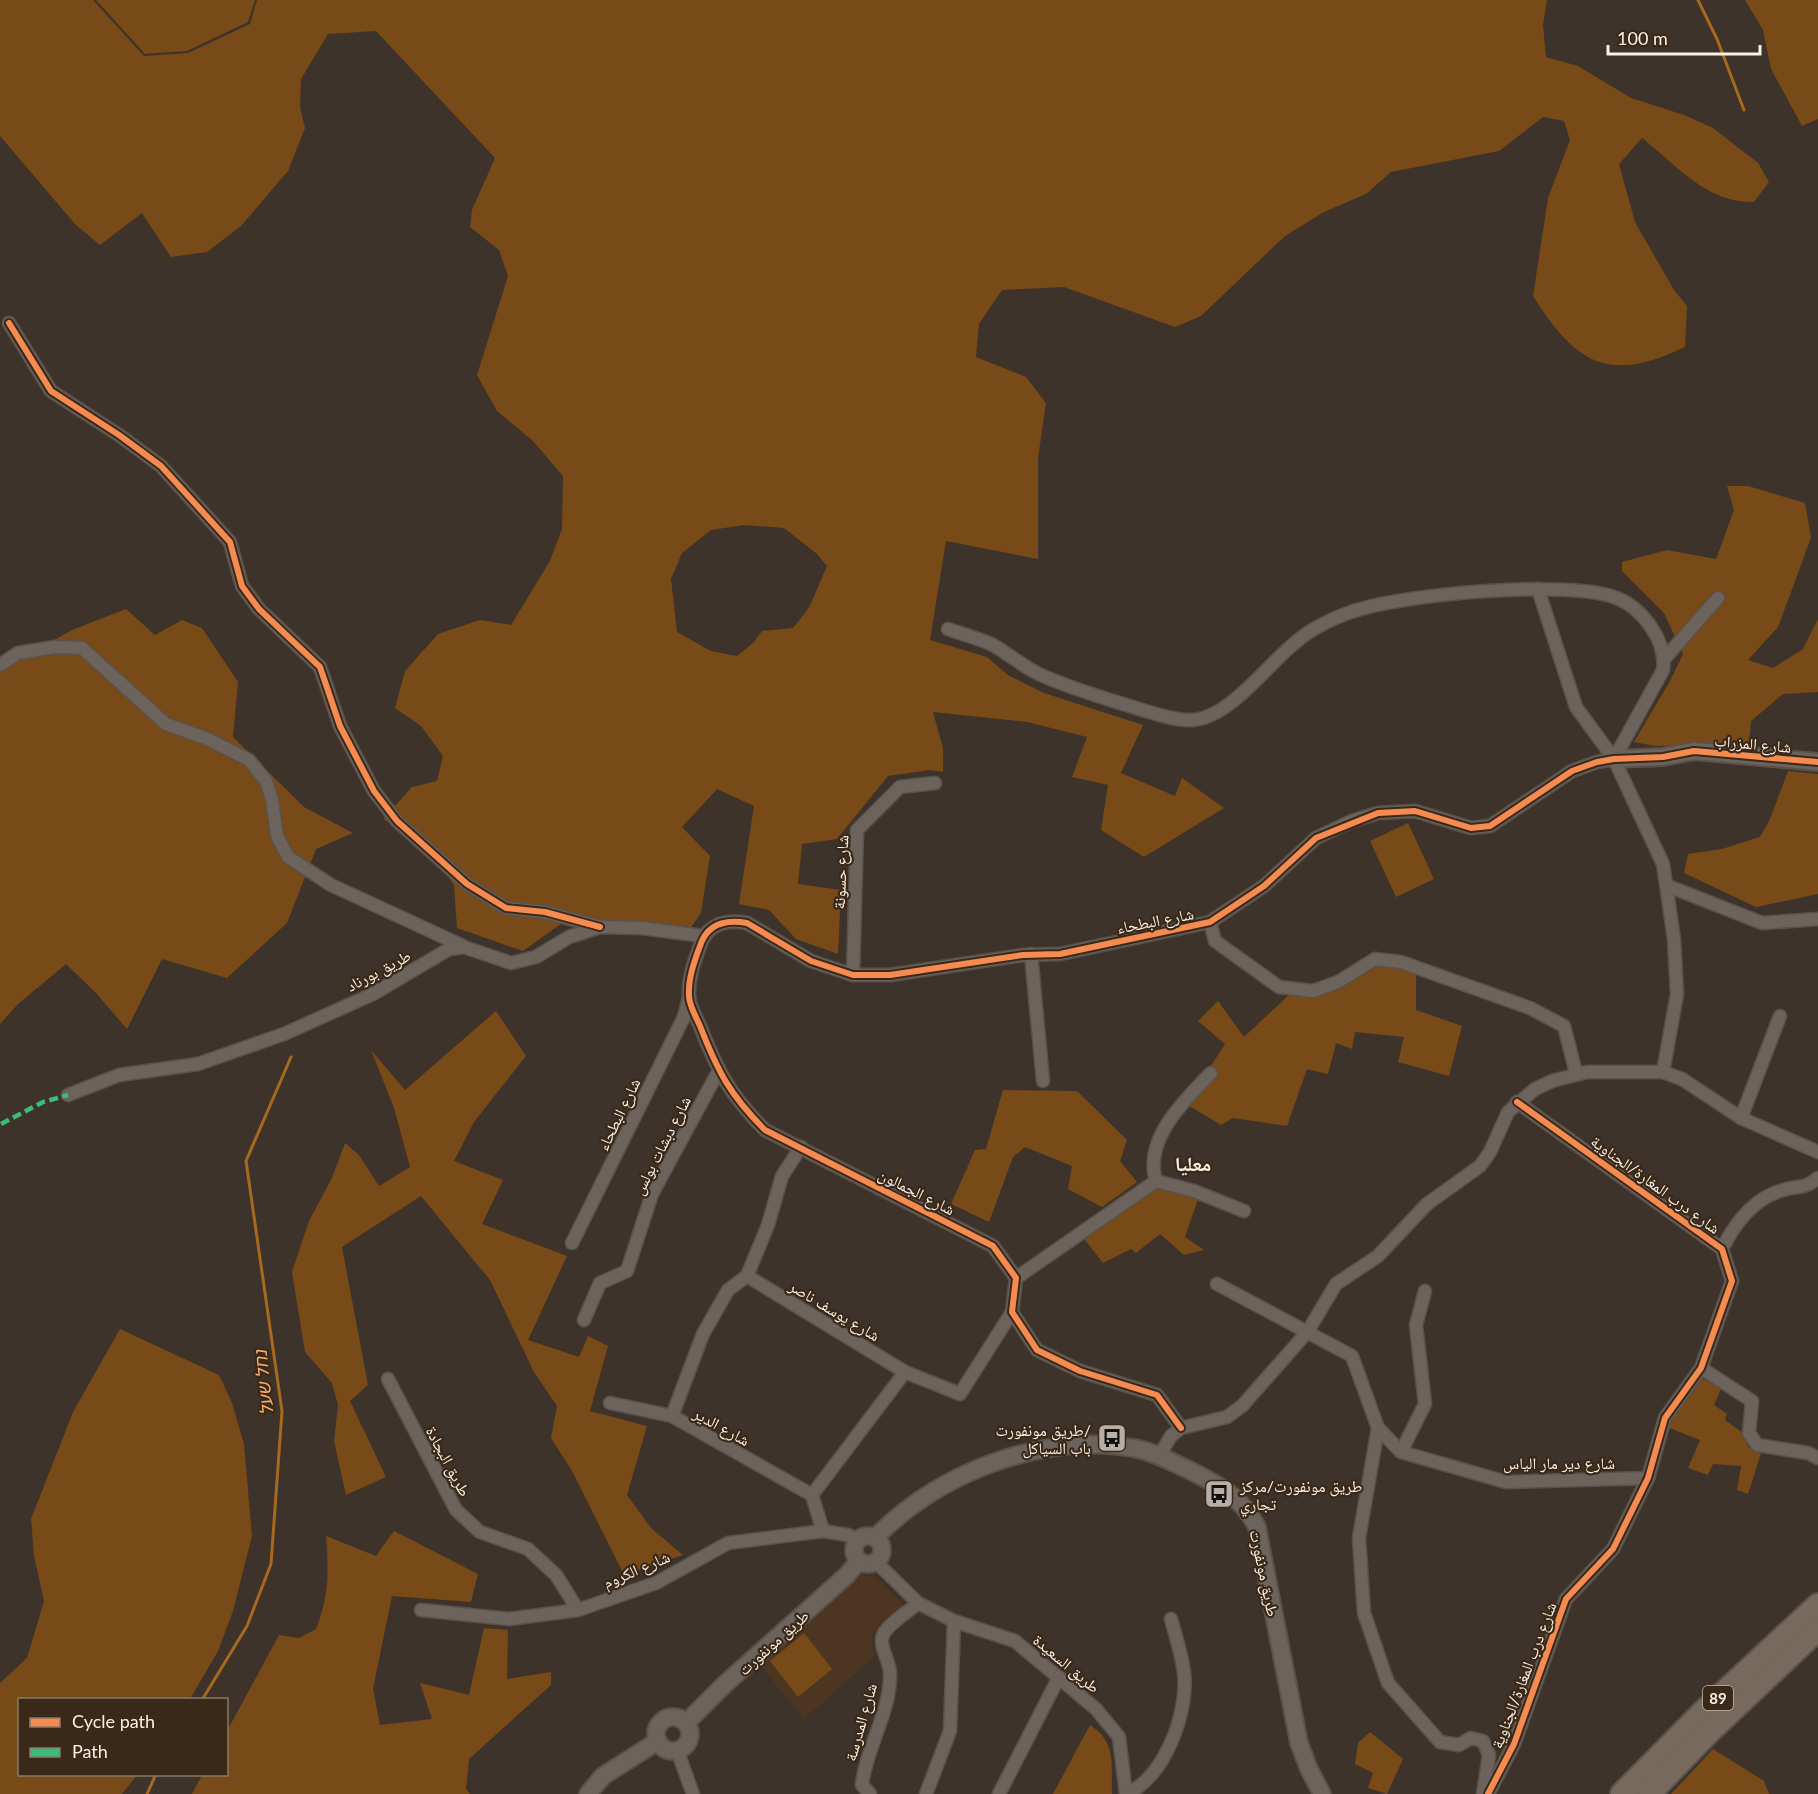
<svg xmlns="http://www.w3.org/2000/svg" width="1818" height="1794" viewBox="0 0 1818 1794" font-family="Lato,'Noto Naskh Arabic','Noto Sans Hebrew',sans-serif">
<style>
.built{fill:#4c3621}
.green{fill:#784a17;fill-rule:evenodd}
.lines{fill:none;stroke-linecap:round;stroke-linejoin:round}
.stream{stroke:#a76920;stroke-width:3}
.street-casing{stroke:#5a524a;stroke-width:15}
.secondary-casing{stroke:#5a524a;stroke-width:20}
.highway-casing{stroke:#5a524a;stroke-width:26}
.street{stroke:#6b635c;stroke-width:12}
.secondary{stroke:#6b635c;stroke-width:16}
.highway{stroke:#77695c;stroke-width:22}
.quiet{stroke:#3abd76;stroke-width:4.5;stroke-dasharray:9 4.5;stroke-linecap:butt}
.cycleway-casing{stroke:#3a2918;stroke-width:10}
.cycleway{stroke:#f68b52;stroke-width:6}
.labels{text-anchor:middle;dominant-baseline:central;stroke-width:4.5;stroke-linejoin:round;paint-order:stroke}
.shield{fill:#3a2918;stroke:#c2b5a8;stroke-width:1.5}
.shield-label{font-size:15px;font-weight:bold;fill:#fcf1e6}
.street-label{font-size:16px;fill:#fcf1e6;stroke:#3a2918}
.poi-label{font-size:16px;fill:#fcf1e6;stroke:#3a2918;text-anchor:end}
.water-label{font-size:18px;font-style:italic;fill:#f8b068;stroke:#3a2918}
.quarter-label{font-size:20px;font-weight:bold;fill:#fcf1e6;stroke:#3a2918}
</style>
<rect width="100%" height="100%" fill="#3d332a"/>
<path class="built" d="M863,1574L876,1577L904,1606L880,1623L873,1633L872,1644L876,1655L804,1719L758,1662Z"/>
<g class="green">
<path d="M0,0H93L144,56L188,53L250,24L257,0H1547L1543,25L1546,57L1578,66L1631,98L1684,115L1713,128L1758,163L1769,182L1754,202C1706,203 1678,166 1642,138L1619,164L1635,222L1674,290L1687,306L1685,347C1608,384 1576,364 1533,296L1548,198L1570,140L1564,121L1543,117L1499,151L1391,172L1366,194L1324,212L1285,236L1201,316L1175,327L1064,287L1002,290L979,324L976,357L1026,377L1046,403L1038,458V559L946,541L930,640L987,657L1008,675L1044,693L1143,725L1121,773L1175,796L1182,778L1224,808L1144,857L1101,830L1108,785L1072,777L1087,737L1027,722L933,712L943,748V772L930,770L888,776L837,839L802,844L798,884L841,890L838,954L796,939L769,910L739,904L754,806L717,789L682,827L710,856L701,913L687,933L565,921L523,951L457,928L454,886L433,849L383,819L412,787L437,781L443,756L421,726L395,708L405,671L438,634L480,620L511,625L550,561L562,529L563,476L533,441L497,411L477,375L508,276L499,250L470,227L472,210L495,158L376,31L328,34L301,79L300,107L305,128L288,171L241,226L207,252L171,257L142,213L100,245L75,224L0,136ZM744,525L784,528L817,554L827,566L809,608L793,628L762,631L753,643L737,656L711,651L677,632L671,579L682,553L711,530Z"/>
<path d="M96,0H255L248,22L187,51L145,54Z"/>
<path d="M1745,0H1818V119L1802,126L1771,69L1763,30Z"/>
<path d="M1727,486H1748L1805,503L1811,537L1797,576L1778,627L1748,660L1773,668L1803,649L1818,619V692L1783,694L1751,721L1749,744L1655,746L1634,742L1670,681L1683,654L1664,613L1622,571V562L1667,550L1716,559L1734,510Z"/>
<path d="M126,609L155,635L182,620L202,628L238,682L233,737L304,807L353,833L316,849L287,923L227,978L162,959L127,1029L96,993L66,964L18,1004L0,1024V671L72,630Z"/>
<path d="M1788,771L1818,774V894L1756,907L1684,873L1688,854L1722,849L1760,837L1770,819Z"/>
<path d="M1408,823L1434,879L1396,897L1370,841Z"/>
<path d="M1376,966H1392L1416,973V1010L1462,1026L1449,1076L1398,1062L1404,1037L1355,1032L1352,1049L1336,1043L1328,1074L1307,1069L1287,1126L1233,1118L1221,1125L1186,1104L1225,1044L1198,1021L1218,1001L1244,1037L1291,993L1330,991L1357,979Z"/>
<path d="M496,1011L526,1056L474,1122L454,1161L503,1180L482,1224L567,1256L528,1340L579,1357L588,1336L608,1346L590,1411L647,1426L627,1495L651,1528L683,1555L624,1575L572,1471L551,1438L557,1406L534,1372L490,1280L421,1196L342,1247L368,1385L350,1401L386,1477L346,1495L334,1441L338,1405L332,1383L305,1352L292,1272L309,1221L332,1178L345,1143L359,1155L379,1186L410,1167L394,1108L371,1050L405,1090Z"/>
<path d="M1003,1090L1077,1091L1127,1140L1120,1161L1137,1182L1102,1207L1068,1189L1072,1166L1025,1147L1013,1157L989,1222L951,1204L975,1150L986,1149Z"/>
<path d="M1154,1186L1169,1187L1198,1199L1185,1237L1204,1250L1184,1255L1160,1234L1136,1253L1131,1249L1103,1263L1082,1236Z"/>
<path d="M120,1329L219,1375L232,1403L244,1444L252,1536L233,1611L218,1651L190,1699L20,1700V1774L137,1775L122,1794H0V1683L27,1658L44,1601L34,1556L31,1519L73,1412Z"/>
<path d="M1697,1377L1722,1386L1714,1405L1727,1414L1725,1420L1743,1433L1748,1447L1761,1453L1748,1494L1737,1490L1741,1466L1713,1464L1708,1475L1688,1468L1700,1440L1667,1427Z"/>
<path d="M394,1531L478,1574L471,1602L392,1596L373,1689L380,1725L432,1719L420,1683L469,1695L484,1628L508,1630L507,1679L551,1672V1685L469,1759L466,1789L470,1794H192L202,1775L226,1774L227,1731L279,1635L299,1638L316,1629C329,1595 329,1573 326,1536L376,1556Z"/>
<path d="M804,1633L832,1669L798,1697L770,1661Z"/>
<path d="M1090,1725C1117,1742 1111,1766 1112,1794H1053Z"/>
<path d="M1370,1732L1403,1759L1387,1794L1368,1788L1373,1773L1355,1764L1358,1743Z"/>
<path d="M1713,1749L1764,1781L1769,1794H1671Z"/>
</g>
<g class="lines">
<g class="stream">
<path d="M1698,0L1717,39L1744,110"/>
<path d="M202,1700L247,1626L271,1564L282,1411L246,1161L291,1057"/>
<path d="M147,1794L156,1774"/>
</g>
<g class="street-casing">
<g id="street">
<path d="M9,323L51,391L119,435L161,466L230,542L242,586L259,609L320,667L340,726L374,791L397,821L467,884L506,908L545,912L600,927"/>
<path d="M1538,589L1576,707L1614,759L1663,864L1674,939L1677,994L1663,1072"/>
<path d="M948,629C962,634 977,638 991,644C1008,653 1023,667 1041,675C1072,689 1104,698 1136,708C1153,713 1175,721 1193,720C1235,717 1275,651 1314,629C1326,622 1339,616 1351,612C1400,594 1571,579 1617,598C1643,609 1667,641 1663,670L1614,759L1597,762L1572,771L1490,826L1471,828L1415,811L1378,813L1352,821L1316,838L1264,886L1210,922L1060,954L1023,955L890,975H853L811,961L747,923C725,919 707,924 700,946C694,962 688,979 689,996C689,1005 696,1017 700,1026C718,1072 730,1095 765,1130L993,1246L1016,1278L1012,1312L1037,1350L1080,1371L1157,1395L1181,1428"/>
<path d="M1665,658L1718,598"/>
<path d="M0,665L18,653L55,647L82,648L166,724L208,739L249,760L266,781L272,800L277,836L288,857L331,885L463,946"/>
<path d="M1668,886L1762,923L1818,919"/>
<path d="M1210,922L1215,941L1279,987L1313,991L1338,982L1375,959L1401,962L1530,1008L1564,1026L1576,1073"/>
<path d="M1031,954L1043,1081"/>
<path d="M853,975L857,830L900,787L935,783"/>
<path d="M68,1095L119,1075L198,1064L284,1034L373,994L449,949L464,947L511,963L536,957L569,937L600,927L642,928L703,936"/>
<path d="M1741,1118L1780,1016"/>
<path d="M1156,1181C1143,1139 1185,1100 1211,1073"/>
<path d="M572,1243L684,1017L689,998"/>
<path d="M1722,1249C1735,1223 1754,1198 1783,1190C1799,1185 1803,1190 1818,1178"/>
<path d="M747,1276L905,1372L960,1394L1012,1312"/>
<path d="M1016,1278L1156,1181L1194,1191L1244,1211"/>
<path d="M1217,1284L1352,1356L1378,1428L1359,1538L1364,1613L1388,1683L1440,1742L1459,1745L1471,1738L1483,1741L1489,1755L1483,1794"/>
<path d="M584,1320L600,1283L627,1271L652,1194L718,1072"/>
<path d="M1701,1368L1752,1401L1749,1433L1757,1445L1808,1453L1818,1458"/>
<path d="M388,1379L456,1510L480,1532L528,1549L556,1575L578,1610"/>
<path d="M610,1403L672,1416L812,1495L823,1531"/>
<path d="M672,1416L703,1334L728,1290L747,1276L768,1225L782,1176L801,1147"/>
<path d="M1378,1428L1401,1452L1506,1482L1648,1478"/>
<path d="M1401,1452L1425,1404L1416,1325L1425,1291"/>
<path d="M1159,1456L1171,1436L1181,1428L1227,1417L1243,1405L1308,1331L1336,1284L1378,1256L1427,1204L1480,1166L1490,1152L1508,1112L1535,1089L1552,1081L1587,1072H1663L1682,1079L1741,1118L1818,1152"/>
<path d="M812,1495L905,1372"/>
<path d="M876,1562L918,1603L954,1621L1015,1641L1096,1709L1119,1737L1126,1794"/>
<path d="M421,1610L509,1619L578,1610L656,1583L728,1543L823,1531L848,1535L858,1540"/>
<path d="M677,1750L693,1794"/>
<path d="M870,1794L862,1785C866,1747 891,1712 890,1673C890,1660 877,1645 884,1633C891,1622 908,1612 918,1603"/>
<path d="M926,1794L950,1731L954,1621"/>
<path d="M999,1794L1059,1677"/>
<path d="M1126,1794C1164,1779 1189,1712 1184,1673C1182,1655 1176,1637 1171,1619"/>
<path d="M1488,1794L1514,1744L1566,1599L1613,1549L1648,1478L1665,1418L1701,1368L1732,1281L1722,1249L1517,1102"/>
</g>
</g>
<g class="secondary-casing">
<g id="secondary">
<path d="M1614,759L1663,757L1694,751L1818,762"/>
<circle cx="868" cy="1550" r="14"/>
<path d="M875,1538C938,1473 1042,1432 1133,1448C1153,1451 1171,1462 1189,1470C1217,1484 1242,1497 1257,1527L1299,1743L1309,1769L1322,1794"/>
<circle cx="673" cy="1734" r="17"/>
<path d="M686,1723L725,1684L847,1575L859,1561"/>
<path d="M588,1794L603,1776L658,1741"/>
</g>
</g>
<g class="highway-casing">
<g id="highway">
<path d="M1622,1794L1703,1712L1818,1605"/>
<path d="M1649,1794L1708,1733L1818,1629"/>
</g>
</g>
<use href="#street" class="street"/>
<use href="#secondary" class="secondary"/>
<use href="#highway" class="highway"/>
<path class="quiet" d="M1,1124L43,1102L68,1095"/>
<g class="cycleway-casing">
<g id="cycleway">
<path d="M9,323L51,391L119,435L161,466L230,542L242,586L259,609L320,667L340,726L374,791L397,821L467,884L506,908L545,912L600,927"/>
<path d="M1181,1428L1157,1395L1080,1371L1037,1350L1012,1312L1016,1278L993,1246L765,1130C730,1095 718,1072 700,1026C696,1017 689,1005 689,996C688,979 694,962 700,946C707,924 725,919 747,923L811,961L853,975H890L1023,955L1060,954L1210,922L1264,886L1316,838L1378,813L1415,811L1471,828L1490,826L1572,771L1597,762L1614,759L1663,757L1694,751L1818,762"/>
<path d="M1488,1794L1514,1744L1566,1599L1613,1549L1648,1478L1665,1418L1701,1368L1732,1281L1722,1249L1517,1102"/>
</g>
</g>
<use href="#cycleway" class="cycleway"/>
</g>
<defs>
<g id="bus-square" transform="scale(1.5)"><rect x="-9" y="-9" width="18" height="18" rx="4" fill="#b9aea4" stroke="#3a2918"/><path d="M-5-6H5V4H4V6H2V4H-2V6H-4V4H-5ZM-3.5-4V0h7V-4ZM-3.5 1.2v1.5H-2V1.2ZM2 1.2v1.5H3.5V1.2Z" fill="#111"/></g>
</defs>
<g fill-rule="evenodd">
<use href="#bus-square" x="1112" y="1438"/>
<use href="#bus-square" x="1219" y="1494"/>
</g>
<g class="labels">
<rect class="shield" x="1703" y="1686" width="30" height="24" rx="4.5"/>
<g class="shield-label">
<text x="1718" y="1698">89</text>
</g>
<g class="street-label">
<text transform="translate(1753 743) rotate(5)">شارع المزراب</text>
<text transform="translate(840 872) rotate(-87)">شارع حسونة</text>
<text transform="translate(1155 920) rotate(-11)">شارع البطحاء</text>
<text transform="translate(378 970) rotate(-28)">طريق بورناد</text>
<text transform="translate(618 1114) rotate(-64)">شارع البطحاء</text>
<text transform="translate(661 1145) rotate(-63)">شارع دبشات بولس</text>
<text transform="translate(1656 1184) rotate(36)">شارع درب المغارة/الجناوية</text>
<text transform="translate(917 1191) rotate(27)">شارع الجمالون</text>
<text transform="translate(835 1310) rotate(31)">شارع يوسف ناصر</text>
<text transform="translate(722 1426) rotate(29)">شارع الدير</text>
<text transform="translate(449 1461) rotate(62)">طريق البجادة</text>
<text x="1559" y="1462">شارع دير مار الياس</text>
<text transform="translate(636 1569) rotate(-23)">شارع الكروم</text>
<text transform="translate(1265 1573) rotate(78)">طريق مونفورت</text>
<text transform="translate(773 1642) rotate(-42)">طريق مونفورت</text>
<text transform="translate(1067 1663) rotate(40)">طريق السعيدة</text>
<text transform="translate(1523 1675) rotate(-69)">شارع درب المغارة/الجناوية</text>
<text transform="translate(860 1722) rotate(-74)">شارع المدرسة</text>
</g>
<g class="poi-label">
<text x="1091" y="1429">طريق مونفورت/<tspan x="1091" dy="18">باب السياكل</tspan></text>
<text x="1240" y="1485" text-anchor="start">طريق مونفورت/مركز<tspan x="1240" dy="18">تجاري</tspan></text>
</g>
<g class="water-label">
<text transform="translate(263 1383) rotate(-96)">נחל שעל</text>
</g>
<g class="quarter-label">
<text x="1193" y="1163">معليا</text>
</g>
</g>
<rect x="18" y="1698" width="210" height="78" fill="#3a2918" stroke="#88796a" stroke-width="1.5"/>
<rect x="30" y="1718" width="30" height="9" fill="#f68b52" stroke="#88796a" stroke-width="1.5"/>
<text x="72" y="1728" font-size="18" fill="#fcf1e6">Cycle path</text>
<rect x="30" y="1748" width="30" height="9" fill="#3abd76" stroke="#88796a" stroke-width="1.5"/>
<text x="72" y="1758" font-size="18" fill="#fcf1e6">Path</text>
<path d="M1608 45v9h152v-9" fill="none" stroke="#fcf1e6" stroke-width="3"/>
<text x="1617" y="45" font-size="18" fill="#fcf1e6" stroke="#3a2918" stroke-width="4.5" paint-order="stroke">100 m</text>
</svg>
